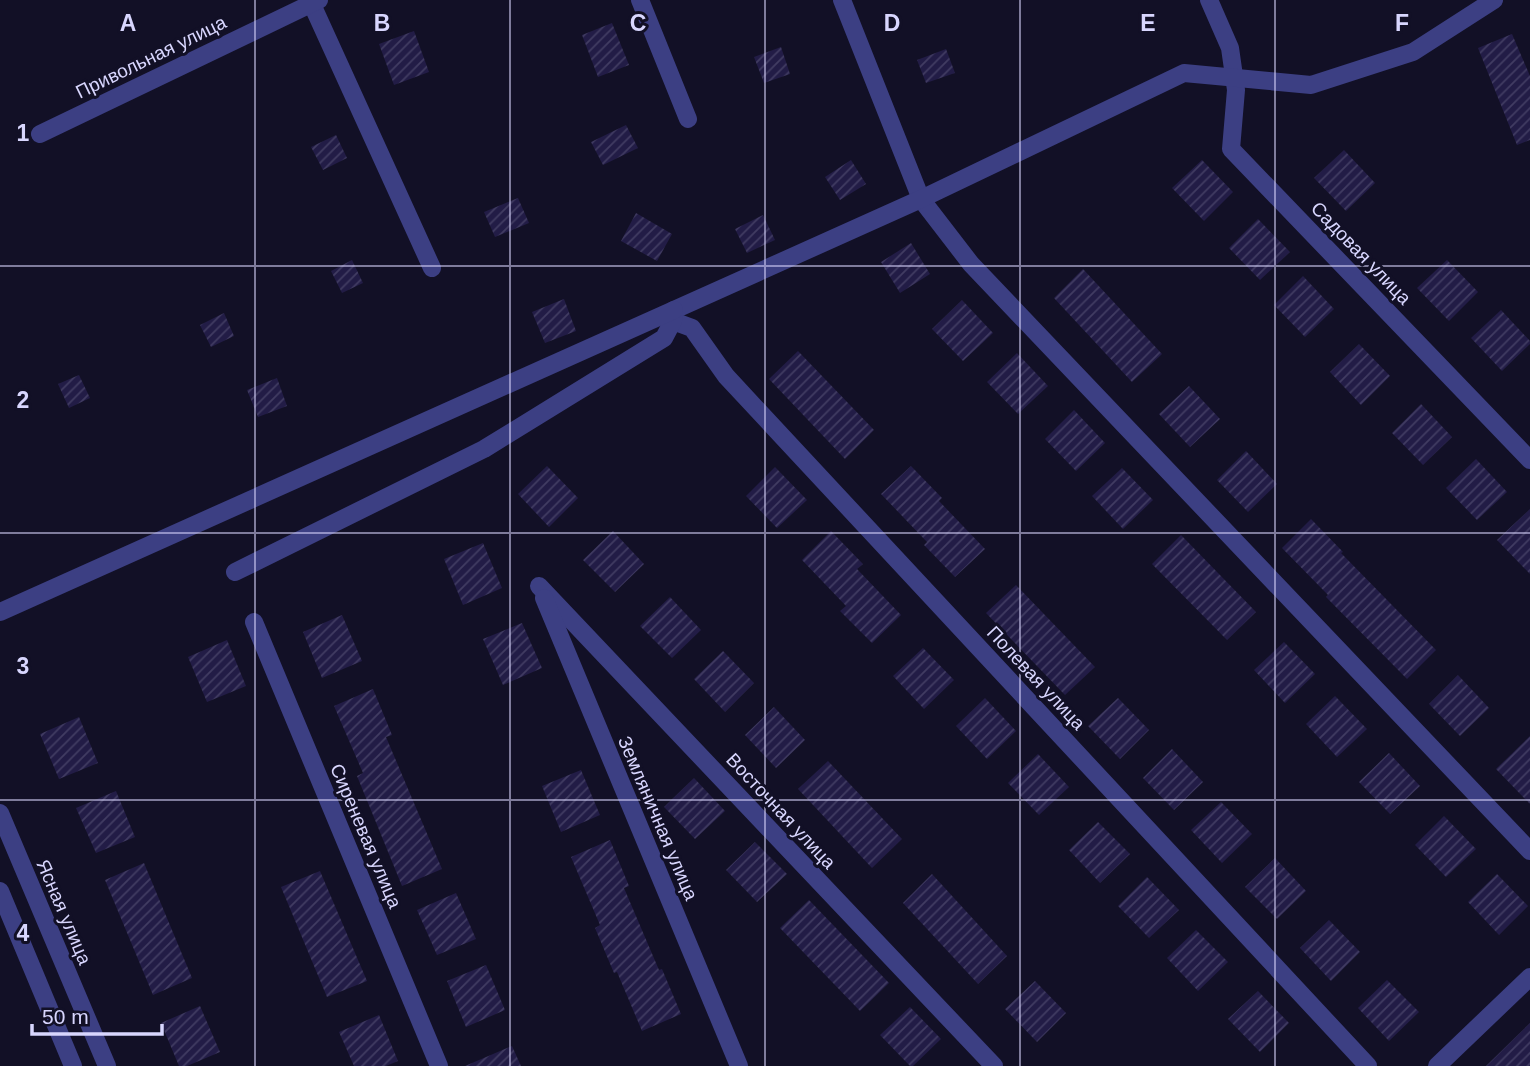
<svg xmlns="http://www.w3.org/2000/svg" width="1530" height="1066" viewBox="0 0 1530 1066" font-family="Arial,sans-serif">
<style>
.building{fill:url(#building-hatch)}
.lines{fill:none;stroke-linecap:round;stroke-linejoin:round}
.minor{stroke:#3c3f83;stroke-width:18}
.grid{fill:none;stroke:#d8d6fe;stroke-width:2;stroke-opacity:0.55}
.labels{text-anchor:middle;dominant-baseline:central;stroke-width:6;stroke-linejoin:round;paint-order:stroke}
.street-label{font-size:19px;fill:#d8d6fe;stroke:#121026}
.grid-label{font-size:23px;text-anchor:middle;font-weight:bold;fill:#d8d6fe;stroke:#121026;stroke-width:6;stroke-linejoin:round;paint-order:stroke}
</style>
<defs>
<pattern id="building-hatch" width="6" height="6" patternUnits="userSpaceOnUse" patternTransform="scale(1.75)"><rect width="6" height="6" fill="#221c46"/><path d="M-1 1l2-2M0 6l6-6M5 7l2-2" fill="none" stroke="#413c62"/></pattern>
</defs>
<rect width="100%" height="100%" fill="#121026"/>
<g class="building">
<path d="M612,23L629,65L598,77L582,35Z"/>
<path d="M414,31L429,72L394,85L379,44Z"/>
<path d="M1512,34L1530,76V140L1517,145L1478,48Z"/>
<path d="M781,47L790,74L764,83L754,57Z"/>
<path d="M946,49L955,73L926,83L917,60Z"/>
<path d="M626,125L638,148L603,165L591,142Z"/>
<path d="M336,135L347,158L323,170L311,147Z"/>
<path d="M1344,150L1375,183L1346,211L1314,178Z"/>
<path d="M851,160L866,184L840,200L825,177Z"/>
<path d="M1202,160L1233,192L1204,221L1172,188Z"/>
<path d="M518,198L529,223L495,237L484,212Z"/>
<path d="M636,213L672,234L657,261L621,241Z"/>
<path d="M763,215L775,240L747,253L735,229Z"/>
<path d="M1258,219L1290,252L1260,280L1229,248Z"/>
<path d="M911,243L930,274L900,293L881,262Z"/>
<path d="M352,260L363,283L342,293L331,271Z"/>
<path d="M1447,260L1478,292L1449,321L1417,288Z"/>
<path d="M1083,269L1162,354L1132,382L1054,298Z"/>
<path d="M1303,276L1334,309L1305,337L1274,305Z"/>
<path d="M564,299L576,331L545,343L532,312Z"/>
<path d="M962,300L993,333L963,361L932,329Z"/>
<path d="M1501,310L1530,341V344L1502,371L1471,338Z"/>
<path d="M224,313L234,336L211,347L200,325Z"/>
<path d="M1359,344L1390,376L1361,405L1330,372Z"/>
<path d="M798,351L874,430L845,459L769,379Z"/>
<path d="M1017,353L1048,386L1018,414L987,382Z"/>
<path d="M79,375L90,398L69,408L58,384Z"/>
<path d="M277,378L287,406L258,417L247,390Z"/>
<path d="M1189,386L1220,419L1190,447L1159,414Z"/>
<path d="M1421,404L1452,437L1423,465L1392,433Z"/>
<path d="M1074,410L1105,443L1076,471L1045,439Z"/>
<path d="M1246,451L1277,484L1248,512L1217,480Z"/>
<path d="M1476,459L1507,492L1477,520L1446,488Z"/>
<path d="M547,466L578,498L549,527L518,494Z"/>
<path d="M911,466L942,498L939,501L985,549L955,577L924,545L927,542L881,494Z"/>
<path d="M775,467L807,500L777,528L746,496Z"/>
<path d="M1122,468L1153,500L1123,529L1092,496Z"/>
<path d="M1530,509V574L1497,540Z"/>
<path d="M1311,519L1343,552L1341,553L1436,650L1407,679L1326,597L1328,595L1282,548Z"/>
<path d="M613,531L644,564L615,592L583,560Z"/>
<path d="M831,531L863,564L857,569L901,615L872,643L840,611L846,606L802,560Z"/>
<path d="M1181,535L1256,612L1227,640L1152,564Z"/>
<path d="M483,543L502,588L463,605L444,559Z"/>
<path d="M1016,585L1095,667L1065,695L986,613Z"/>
<path d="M670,597L701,630L672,658L640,626Z"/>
<path d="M342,615L362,661L322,678L303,632Z"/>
<path d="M522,623L542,668L503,685L483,639Z"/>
<path d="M227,640L246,686L207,702L188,657Z"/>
<path d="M1284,642L1315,674L1285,703L1254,670Z"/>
<path d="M923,648L954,680L924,709L893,676Z"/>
<path d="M723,651L754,683L725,712L694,679Z"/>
<path d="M1458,675L1489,708L1460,736L1429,704Z"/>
<path d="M373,689L392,735L386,737L442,869L402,886L357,776L363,773L334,706Z"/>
<path d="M1335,696L1367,729L1337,757L1306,724Z"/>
<path d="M985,698L1016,731L987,759L956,726Z"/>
<path d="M1118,698L1149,730L1120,759L1088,726Z"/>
<path d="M774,707L805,740L776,768L745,735Z"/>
<path d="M79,717L98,763L59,779L40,734Z"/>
<path d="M1530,736V804L1496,769Z"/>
<path d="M1172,749L1203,782L1174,810L1143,778Z"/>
<path d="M1389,753L1420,786L1390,814L1359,782Z"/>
<path d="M1038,754L1069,787L1039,815L1008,783Z"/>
<path d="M828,761L902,839L872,868L798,789Z"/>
<path d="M581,770L600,815L561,832L542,786Z"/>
<path d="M694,778L725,811L695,839L664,807Z"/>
<path d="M116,791L135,837L96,853L76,808Z"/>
<path d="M1221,802L1252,834L1222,863L1191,830Z"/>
<path d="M1444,816L1476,849L1446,877L1415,845Z"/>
<path d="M1098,822L1130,854L1100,883L1069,850Z"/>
<path d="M610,840L629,886L624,888L659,970L662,969L681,1014L642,1031L617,972L614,973L595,928L600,925L571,857Z"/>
<path d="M755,842L787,874L757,902L726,870Z"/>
<path d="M1275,858L1306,891L1277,919L1245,887Z"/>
<path d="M144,863L192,978L153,995L105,880Z"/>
<path d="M320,871L367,981L327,997L281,887Z"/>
<path d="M932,874L1007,956L978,984L903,903Z"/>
<path d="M1497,874L1528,906L1499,935L1468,902Z"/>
<path d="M1147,877L1179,910L1149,938L1118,906Z"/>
<path d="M456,893L476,939L437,955L417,910Z"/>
<path d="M809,900L889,983L860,1011L780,928Z"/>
<path d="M1329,920L1360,952L1331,981L1300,948Z"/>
<path d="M1196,930L1228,962L1198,991L1167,958Z"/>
<path d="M486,965L505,1010L466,1027L447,981Z"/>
<path d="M1387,980L1419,1012L1389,1041L1358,1008Z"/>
<path d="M1035,981L1066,1013L1037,1042L1005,1009Z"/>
<path d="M1258,991L1289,1023L1260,1052L1228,1019Z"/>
<path d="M200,1006L220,1052L187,1066H179L161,1023Z"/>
<path d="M910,1007L941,1039L913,1066H910L880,1035Z"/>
<path d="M379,1015L398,1061L386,1066H354L339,1032Z"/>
<path d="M1530,1023V1066H1486Z"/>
<path d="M512,1046L521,1066H465Z"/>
</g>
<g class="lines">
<g class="minor">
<path d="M310,0L432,268"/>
<path d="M640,0L688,119"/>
<path d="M842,0L921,199L971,264L1530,851"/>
<path d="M1209,0L1230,48L1236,90L1231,149L1530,460"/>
<path d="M40,134L319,0"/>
<path d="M673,321L692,328L726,376L1368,1066"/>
<path d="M235,572L484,449L664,338L673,321L674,310L921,199L1184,73L1311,85L1413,52L1494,0"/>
<path d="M539,586L994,1066"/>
<path d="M544,598L739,1066"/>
<path d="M0,612L674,310"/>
<path d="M254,622L439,1066"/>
<path d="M0,813L107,1066"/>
<path d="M0,891L73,1066"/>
<path d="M1437,1066L1530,977"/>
</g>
</g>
<path class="grid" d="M255,0V1066M510,0V1066M765,0V1066M1020,0V1066M1275,0V1066M0,266H1530M0,533H1530M0,800H1530"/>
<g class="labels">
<g class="street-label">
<text transform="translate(151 57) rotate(-26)">Привольная улица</text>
<text transform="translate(1361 253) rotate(46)">Садовая улица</text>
<text transform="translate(1036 678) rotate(47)">Полевая улица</text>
<text transform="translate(781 811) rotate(47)">Восточная улица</text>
<text transform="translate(658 818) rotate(67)">Земляничная улица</text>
<text transform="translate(366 836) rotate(67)">Сиреневая улица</text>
<text transform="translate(64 912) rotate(67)">Ясная улица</text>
</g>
</g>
<g class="grid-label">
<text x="128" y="31">A</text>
<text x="382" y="31">B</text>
<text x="638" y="31">C</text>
<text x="892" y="31">D</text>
<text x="1148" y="31">E</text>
<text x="1402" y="31">F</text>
<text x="23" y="141">1</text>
<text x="23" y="408">2</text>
<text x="23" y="674">3</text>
<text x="23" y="941">4</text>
</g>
<path d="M32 1024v10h130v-10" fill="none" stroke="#d8d6fe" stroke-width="3.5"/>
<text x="42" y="1024" font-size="21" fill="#d8d6fe" stroke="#121026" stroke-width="5" paint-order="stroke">50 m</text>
</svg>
